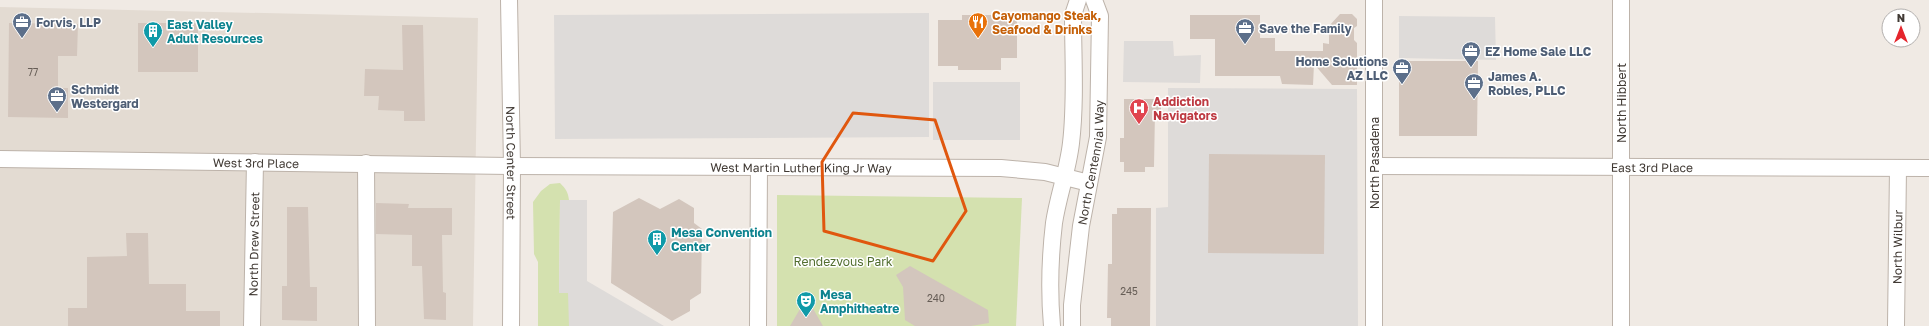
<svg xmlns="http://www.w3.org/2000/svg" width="1929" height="326" viewBox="0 0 1929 326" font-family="'Golos Text',sans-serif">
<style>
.residential{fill:#e3dbd2}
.green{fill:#d4e1af}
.parking{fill:#dedbd9}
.building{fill:#d3c6bd}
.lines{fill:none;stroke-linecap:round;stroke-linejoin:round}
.minor-casing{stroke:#bdb3aa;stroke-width:18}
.minor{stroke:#fff;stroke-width:16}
.marked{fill:none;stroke:#e0570e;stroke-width:3;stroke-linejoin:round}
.labels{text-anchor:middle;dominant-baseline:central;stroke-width:3;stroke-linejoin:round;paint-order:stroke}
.number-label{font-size:10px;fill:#665d56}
.food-label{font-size:12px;font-weight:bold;fill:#c56008;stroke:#fff;text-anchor:start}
.service-label{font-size:12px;font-weight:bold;fill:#4e5e75;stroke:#fff;text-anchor:start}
.culture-label{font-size:12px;font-weight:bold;fill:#0d838f;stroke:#fff;text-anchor:start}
.health-label{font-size:12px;font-weight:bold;fill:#be3a42;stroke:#fff;text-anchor:start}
.street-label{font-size:12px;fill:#413a34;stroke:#fff}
.park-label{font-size:12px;fill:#516d2e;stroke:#fff}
</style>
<rect width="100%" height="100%" fill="#f0eae4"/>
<path class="residential" d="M0,7L478,18L473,326H0Z"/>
<g class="green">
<path d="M560,183C566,189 568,192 569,200L560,201L559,293H569V326H538V262L534,254L533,202L541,191L550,184Z"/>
<path d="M777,195L1022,198L1016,326H777Z"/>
</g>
<g class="parking">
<path d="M929,13V137L555,139L554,15Z"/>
<path d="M1399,16L1495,17L1496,60L1399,58Z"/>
<path d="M1124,41H1173L1174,56L1201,55L1200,83L1123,82Z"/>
<rect x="933" y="82" width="87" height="58"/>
<path d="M1168,88L1357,89L1358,326H1156V208L1168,207Z"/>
<path d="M560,200H587V281L664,326H569L568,293H559Z"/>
</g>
<g class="building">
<path d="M1340,14H1352L1357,19V26L1354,28V40L1357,43V85H1332L1314,64L1313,85L1282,84L1280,76H1215V39H1190V15H1260V38H1275V51H1323V43L1329,44V26Z"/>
<path d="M962,15H997V20H1017V58H1001V70H958V66H938V20H962Z"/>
<path d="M9,23L78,24L77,56H58V88H68V118L8,117Z"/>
<rect x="138" y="23" width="60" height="49"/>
<path d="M402,25H423L425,121H404V111L378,110L379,96H364L365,69L403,70Z"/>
<path d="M1399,61H1478L1477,136H1399Z"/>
<path d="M1124,99H1161V111H1155L1154,167H1145V172H1124V162H1120V138H1124Z"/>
<path d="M1209,154L1325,155L1324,254L1208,253Z"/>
<path d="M639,198L660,209L679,199L694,208V223L702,229L701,293L690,300V311L672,321L611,283L613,212Z"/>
<path d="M376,203L409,204L408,208H452V235H442L443,292L446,293V320L424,319L422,266H412V235L376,234Z"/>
<path d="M287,207H308L310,287H317V321L282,320V286H287Z"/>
<path d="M1117,208H1151L1150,326H1111V318H1107L1108,264H1112V214H1117Z"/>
<path d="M126,233H148L149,284H186V311H220V326H68V308H87V257L127,256Z"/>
<path d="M910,266L988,310L989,323L971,326H915L905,320L903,287L896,275Z"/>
<path d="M808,300L823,326H790L800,309H803Z"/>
</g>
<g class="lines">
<g class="minor-casing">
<g id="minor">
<path id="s1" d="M509,0L512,166L511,326"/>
<path d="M1621,0V326"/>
<path id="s2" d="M0,159L512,166L1001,168L1045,172L1089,183"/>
<path d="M366,163L367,326"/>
<path id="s3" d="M1374,166L1929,168"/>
<path id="s4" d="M252,326L255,162"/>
<path d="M758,326L759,167"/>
<path d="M1052,326C1049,292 1050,257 1054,223C1058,196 1068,170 1071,143C1076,101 1073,57 1073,15L1078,0"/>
<path id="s5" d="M1072,326V305L1081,226L1098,137L1100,16L1094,0"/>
<path d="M1374,326V0"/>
<path id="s6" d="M1896,326L1898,168"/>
</g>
</g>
<use href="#minor" class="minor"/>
</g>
<path class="marked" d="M853,113L935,120L966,211L933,261L824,231L822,162Z"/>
<defs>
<g id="office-pin" transform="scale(1)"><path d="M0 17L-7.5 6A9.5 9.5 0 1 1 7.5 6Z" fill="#5c6f8a" stroke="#fff"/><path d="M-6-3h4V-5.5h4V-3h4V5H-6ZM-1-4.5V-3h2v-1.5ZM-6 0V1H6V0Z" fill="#fff"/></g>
<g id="restaurant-pin" transform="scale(1)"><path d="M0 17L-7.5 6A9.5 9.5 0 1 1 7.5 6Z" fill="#e8710a" stroke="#fff"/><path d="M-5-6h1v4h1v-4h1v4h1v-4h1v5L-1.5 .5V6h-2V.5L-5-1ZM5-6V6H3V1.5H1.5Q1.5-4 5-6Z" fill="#fff"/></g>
<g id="building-pin" transform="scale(1)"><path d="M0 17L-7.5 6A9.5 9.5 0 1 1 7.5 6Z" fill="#0f9aa8" stroke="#fff"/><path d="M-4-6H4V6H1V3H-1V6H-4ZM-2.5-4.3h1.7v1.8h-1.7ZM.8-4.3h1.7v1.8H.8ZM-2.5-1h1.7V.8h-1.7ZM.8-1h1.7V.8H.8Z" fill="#fff"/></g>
<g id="hospital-pin" transform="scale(1)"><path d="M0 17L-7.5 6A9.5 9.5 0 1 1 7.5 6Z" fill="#e0444e" stroke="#fff"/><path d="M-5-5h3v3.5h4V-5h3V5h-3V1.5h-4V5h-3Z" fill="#fff"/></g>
<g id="theatre-pin" transform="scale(1)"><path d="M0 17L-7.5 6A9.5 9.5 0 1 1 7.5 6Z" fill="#0f9aa8" stroke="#fff"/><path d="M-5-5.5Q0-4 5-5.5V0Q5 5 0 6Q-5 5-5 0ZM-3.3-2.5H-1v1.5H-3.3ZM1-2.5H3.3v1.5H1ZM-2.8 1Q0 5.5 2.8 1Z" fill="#fff"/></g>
</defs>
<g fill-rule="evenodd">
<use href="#office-pin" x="22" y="22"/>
<use href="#restaurant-pin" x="978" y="22"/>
<use href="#office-pin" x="1245" y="28"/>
<use href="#building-pin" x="153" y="31"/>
<use href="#office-pin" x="1471" y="51"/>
<use href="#office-pin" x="1402" y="68"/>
<use href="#office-pin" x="1474" y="83"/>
<use href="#office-pin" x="57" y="96"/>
<use href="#hospital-pin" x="1139" y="108"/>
<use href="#building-pin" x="657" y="239"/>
<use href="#theatre-pin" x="806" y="301"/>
</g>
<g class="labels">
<g class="number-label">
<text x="33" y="72">77</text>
<text x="1129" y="291">245</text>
<text x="936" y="298">240</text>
</g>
<g class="food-label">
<text x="992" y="15">Cayomango Steak,<tspan x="992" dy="14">Seafood &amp; Drinks</tspan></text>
</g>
<g class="service-label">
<text x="36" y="22">Forvis, LLP</text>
<text x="1259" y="28">Save the Family</text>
<text x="1485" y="51">EZ Home Sale LLC</text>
<text x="1388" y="61" text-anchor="end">Home Solutions<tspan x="1388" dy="14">AZ LLC</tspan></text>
<text x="1488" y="76">James A.<tspan x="1488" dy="14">Robles, PLLC</tspan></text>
<text x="71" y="89">Schmidt<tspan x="71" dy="14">Westergard</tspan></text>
</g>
<g class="culture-label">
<text x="167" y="24">East Valley<tspan x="167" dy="14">Adult Resources</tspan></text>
<text x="671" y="232">Mesa Convention<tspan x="671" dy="14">Center</tspan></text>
<text x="820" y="294">Mesa<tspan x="820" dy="14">Amphitheatre</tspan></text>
</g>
<g class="health-label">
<text x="1153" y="101">Addiction<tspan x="1153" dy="14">Navigators</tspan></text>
</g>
<g class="street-label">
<text transform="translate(1621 103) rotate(-90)">North Hibbert</text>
<text stroke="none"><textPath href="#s2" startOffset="256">West 3rd Place</textPath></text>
<text stroke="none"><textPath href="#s1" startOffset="163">North Center Street</textPath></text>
<text stroke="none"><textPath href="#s5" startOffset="165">North Centennial Way</textPath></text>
<text transform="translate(1374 163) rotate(-90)">North Pasadena</text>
<text stroke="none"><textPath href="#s2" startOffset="801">West Martin Luther King Jr Way</textPath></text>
<text stroke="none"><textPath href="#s3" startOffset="278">East 3rd Place</textPath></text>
<text stroke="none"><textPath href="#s4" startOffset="82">North Drew Street</textPath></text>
<text stroke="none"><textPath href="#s6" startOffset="79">North Wilbur</textPath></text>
</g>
<g class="park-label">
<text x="843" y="261">Rendezvous Park</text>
</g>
</g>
<g transform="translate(1901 28)"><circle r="19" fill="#ffffff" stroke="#b3b0ae"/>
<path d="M0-3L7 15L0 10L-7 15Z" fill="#e5252c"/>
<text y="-6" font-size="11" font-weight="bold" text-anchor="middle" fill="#413a34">N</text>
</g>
</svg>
